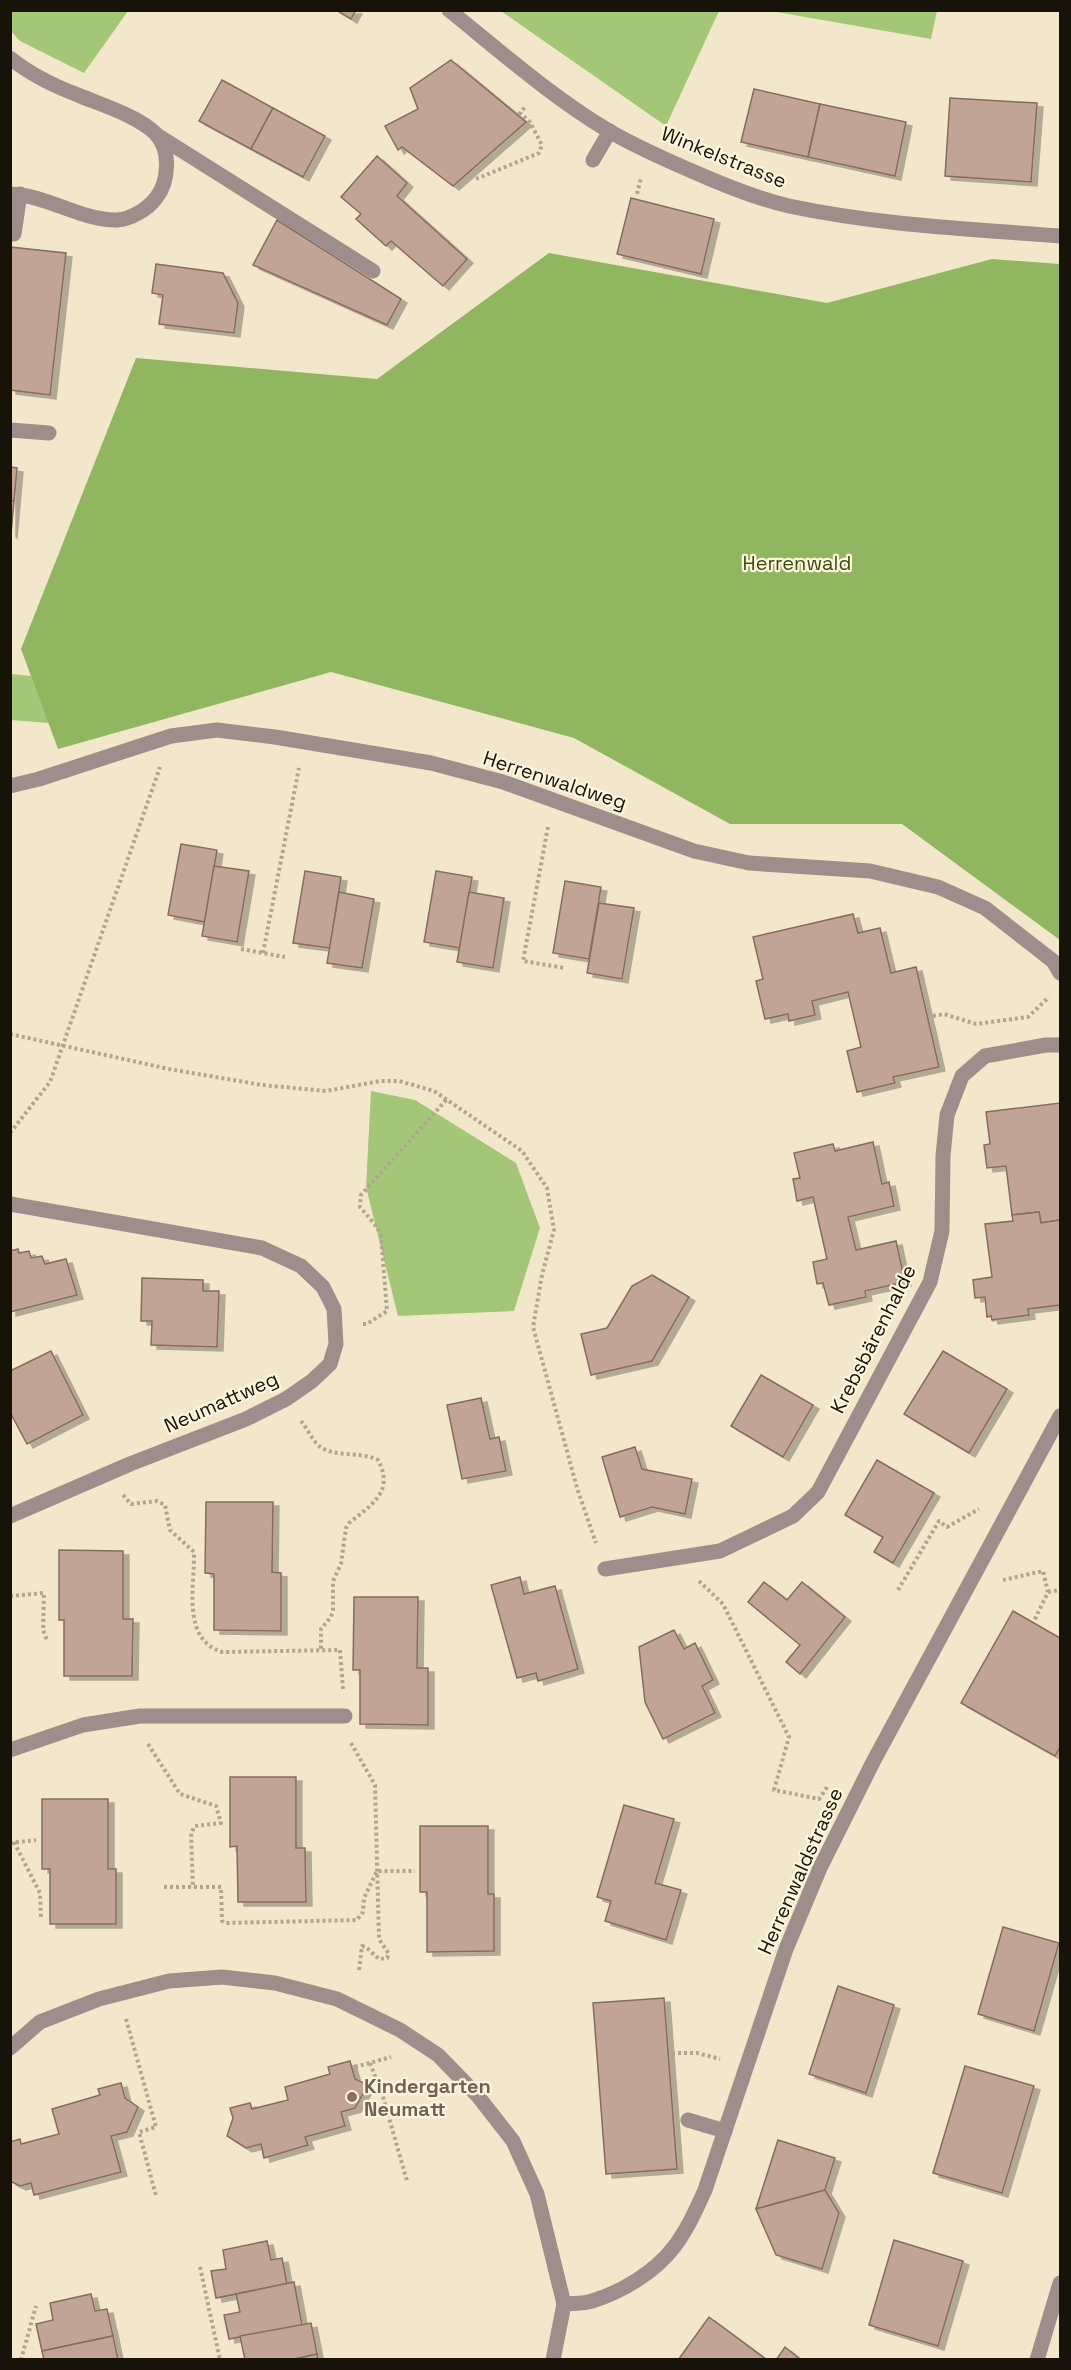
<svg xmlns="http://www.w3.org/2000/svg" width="1071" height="2370" viewBox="0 0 1071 2370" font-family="'Space Grotesk',sans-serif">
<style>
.green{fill:#a3c776}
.forest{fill:#91b660}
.building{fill:#c1a496;stroke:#866c5e;stroke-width:1.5;filter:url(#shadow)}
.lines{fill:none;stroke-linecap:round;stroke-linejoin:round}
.path{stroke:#b0a690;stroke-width:4;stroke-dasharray:3 3;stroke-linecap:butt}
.service{stroke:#9d8e8c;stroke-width:15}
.minor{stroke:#9d8e8c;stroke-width:15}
.education-dot{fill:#8d6e63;stroke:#fef5de;stroke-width:2}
.labels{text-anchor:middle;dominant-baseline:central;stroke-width:4.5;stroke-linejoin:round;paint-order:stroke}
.street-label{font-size:20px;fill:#171309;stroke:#fef5de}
.park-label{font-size:20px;fill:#364d0f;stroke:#fef5de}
.education-label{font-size:20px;font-weight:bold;fill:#785e54;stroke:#fef5de;text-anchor:start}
</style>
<defs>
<filter id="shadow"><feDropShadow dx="6" dy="4" stdDeviation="0" flood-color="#0004"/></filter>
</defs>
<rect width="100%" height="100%" fill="#f3e7cb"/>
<g class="green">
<path d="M11,10H128V11L84,73L20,41L11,31Z"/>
<path d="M501,11H719L666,126Z"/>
<path d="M771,11H937L931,39Z"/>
<path d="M11,674L31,676L49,723L11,720Z"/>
<path d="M371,1091L415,1100L516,1163L540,1228L514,1311L398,1316L366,1187Z"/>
</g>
<path class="forest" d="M549,253L827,303L992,259L1060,264V940L902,824H730L574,738L331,672L58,749L21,649L136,358L377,379Z"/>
<g class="building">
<path d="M336,10H356L351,19Z"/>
<path d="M451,60L526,122L453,186L402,147L398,150L385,126L418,109L410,88Z"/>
<path d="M222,80L273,108L251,149L199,121Z"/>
<path d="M754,89L820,104L808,157L741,142Z"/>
<path d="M950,98L1037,103L1031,182L945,176Z"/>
<path d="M820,104L906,122L895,176L808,157Z"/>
<path d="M273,108L325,136L303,177L251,149Z"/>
<path d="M377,156L407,183L397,196L467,259L443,286L391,241L386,246L356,219L361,214L341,197Z"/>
<path d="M631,198L714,219L701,274L617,254Z"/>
<path d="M277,220L401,299L387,325L253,265Z"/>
<path d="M10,247L66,253L50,395L10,390Z"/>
<path d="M156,264L223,273L238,303L234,333L159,324L163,295L152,293Z"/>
<path d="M10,467L17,468L14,501L10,500Z"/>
<path d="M10,500L14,501L11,534L10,533Z"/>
<path d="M181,844L217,850L205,922L168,915Z"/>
<path d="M214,866L249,871L237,942L202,936Z"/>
<path d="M305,871L341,877L330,948L293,943Z"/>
<path d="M436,871L472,877L460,948L424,942Z"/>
<path d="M565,881L601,887L589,959L553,953Z"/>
<path d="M339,892L374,899L362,968L327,963Z"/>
<path d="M469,892L504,898L493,968L457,962Z"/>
<path d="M599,903L634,908L622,979L587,973Z"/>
<path d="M853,914L858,933L880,928L891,973L916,967L939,1067L893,1077L895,1083L857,1092L847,1051L861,1047L848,992L812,1001L815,1015L789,1021L788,1014L765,1019L756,981L763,979L753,937Z"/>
<path d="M1060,1103V1220L1041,1223L1039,1212L1012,1215L1006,1166L987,1168L984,1145L990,1144L986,1112Z"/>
<path d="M873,1142L882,1184L889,1182L894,1206L848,1217L856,1250L896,1241L905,1282L865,1291L866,1297L829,1305L823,1283L817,1284L813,1262L827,1259L813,1197L797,1201L793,1179L800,1178L794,1153L833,1144L835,1151Z"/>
<path d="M1039,1212L1041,1223L1060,1220V1305L1028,1309L1029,1315L992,1320L991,1316L987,1317L985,1297L975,1298L973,1280L992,1277L985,1224L1013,1221L1012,1215Z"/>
<path d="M18,1249L19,1253L29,1251L31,1258L42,1256L45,1264L66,1259L77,1295L10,1312V1251Z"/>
<path d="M652,1275L689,1297L652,1361L591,1375L581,1334L607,1328L632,1286Z"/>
<path d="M142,1278L203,1280V1291H219L217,1347L151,1345L152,1321H141Z"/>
<path d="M51,1351L83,1415L27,1444L10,1412V1371Z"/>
<path d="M943,1351L1007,1389L969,1453L904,1414Z"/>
<path d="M761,1375L813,1405L783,1457L731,1426Z"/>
<path d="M481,1398L490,1439L499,1437L506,1471L462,1479L447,1405Z"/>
<path d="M635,1447L642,1469L692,1479L685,1514L652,1507L620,1517L602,1457Z"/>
<path d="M877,1460L934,1493L893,1563L874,1552L883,1537L845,1515Z"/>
<path d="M206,1502H273L272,1572L281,1573V1631L214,1630V1574L205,1573Z"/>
<path d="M59,1550L123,1551V1619H133L132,1676H64V1620H59Z"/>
<path d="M520,1577L524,1594L555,1586L578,1669L538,1681L536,1673L517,1678L491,1585Z"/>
<path d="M764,1582L787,1600L802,1582L845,1617L800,1674L786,1662L800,1645L748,1602Z"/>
<path d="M354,1597H418L417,1668H428V1725L360,1724V1670H353Z"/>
<path d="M1013,1611L1060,1638V1747L1055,1756L961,1703Z"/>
<path d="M674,1630L684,1649L695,1643L713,1680L702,1686L715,1713L663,1739L645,1702L639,1647Z"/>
<path d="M230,1777H296V1848H305L306,1902H238L237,1846L230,1847Z"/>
<path d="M42,1799H108V1869H116V1924H50V1869H42Z"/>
<path d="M624,1805L674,1819L655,1883L681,1890L666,1940L605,1921L611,1901L597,1897Z"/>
<path d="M420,1826H488V1894H494V1951L427,1952V1892H420Z"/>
<path d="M1003,1927L1059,1943L1034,2031L978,2014Z"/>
<path d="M838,1986L894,2005L866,2093L809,2074Z"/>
<path d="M664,1998L677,2169L606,2174L593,2003Z"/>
<path d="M350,2061L355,2079L368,2085L355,2108L341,2112L345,2126L305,2137L308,2145L264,2158L261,2144L246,2148L227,2136L233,2118L230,2108L250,2103L252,2109L288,2100L285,2087L330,2074L328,2067Z"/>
<path d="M965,2066L1034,2086L1002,2193L933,2173Z"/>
<path d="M121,2083L125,2098L138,2107L127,2132L111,2136L121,2172L34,2195L31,2183L20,2186L10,2181V2142L20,2139L21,2144L59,2134L52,2109L100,2095L98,2089Z"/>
<path d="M778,2140L835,2158L825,2190L756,2209Z"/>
<path d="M825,2190L839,2213L822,2269L776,2255L756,2209Z"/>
<path d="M894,2240L963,2261L938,2346L869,2325Z"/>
<path d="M267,2241L271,2260L282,2258L287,2284L216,2298L211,2271L226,2269L223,2250Z"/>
<path d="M294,2282L302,2325L229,2339L224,2315L240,2312L236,2294Z"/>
<path d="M91,2294L95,2311L107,2309L113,2336L42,2351L36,2324L53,2320L50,2303Z"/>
<path d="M709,2317L767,2360H678Z"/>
<path d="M311,2323L317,2354L291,2360H245L240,2336Z"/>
<path d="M113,2336L118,2360H44L42,2351Z"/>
<path d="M785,2347L801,2360H776Z"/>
<path d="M317,2354L318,2360H291Z"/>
</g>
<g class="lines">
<g class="path">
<path d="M476,179L539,153L542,145L530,122L520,113L526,106"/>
<path d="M637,194L641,178"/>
<path d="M548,827L523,961L564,968"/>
<path d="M241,949L285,957"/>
<path d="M263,953L299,768"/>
<path d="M933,1016L944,1014L976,1024L1028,1017L1049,997"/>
<path d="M10,1034L169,1069L262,1085L326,1091L380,1081H399L434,1091L522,1151L547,1188L554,1230L542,1275L533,1327L577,1488L596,1543"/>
<path d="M10,1133L50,1082L160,767"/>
<path d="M363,1324H367L387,1311L381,1236L377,1227L360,1207L361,1195L447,1099"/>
<path d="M301,1421C307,1428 311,1438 318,1445C332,1458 361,1451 378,1460C395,1492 371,1505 349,1523L346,1528L341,1564L333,1581V1610L331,1617L321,1629V1651"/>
<path d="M123,1495L131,1504L157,1501L165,1505L170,1530L194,1552C195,1586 181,1639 222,1652L340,1650L343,1689"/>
<path d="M1003,1580L1043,1571L1048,1592L1034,1621"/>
<path d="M699,1581L723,1604L789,1737L774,1790L819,1799L828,1786"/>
<path d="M898,1590L939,1521L947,1527L979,1509"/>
<path d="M1048,1592L1060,1590"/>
<path d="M10,1596L44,1593L43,1630L47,1640"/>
<path d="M351,1743L375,1785L379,1939L389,1954L387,1958L379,1959L366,1947L362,1946L359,1971"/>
<path d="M148,1744L180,1794L216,1806L221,1823L195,1826L191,1833L193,1888"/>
<path d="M14,1842L40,1893L41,1917"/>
<path d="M10,1843L36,1840"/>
<path d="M164,1887H221L222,1921L226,1923L357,1920L363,1912L364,1898L377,1871H415"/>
<path d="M126,2019L156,2127L139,2132L156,2196"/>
<path d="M672,2053H697L720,2059"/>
<path d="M370,2063L383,2097L407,2181"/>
<path d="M355,2067L391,2057"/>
<path d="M200,2267L220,2360"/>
<path d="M21,2360L36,2306"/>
</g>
<g class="service">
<path d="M593,160L610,131"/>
<path d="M14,234L20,194"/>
<path d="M688,2120L725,2131"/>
</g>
<g class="minor">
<path d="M449,10C501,52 552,97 609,131C640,149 675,164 708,178C734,189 762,200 789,206C878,225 970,229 1060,236"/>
<path d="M10,58C30,74 54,86 78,95C102,105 138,116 156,134C171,150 169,182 156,198C148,209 131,219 117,220C82,221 47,195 10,194"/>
<path d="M157,135L373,271"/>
<path d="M10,430L49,433"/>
<path d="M10,786L39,779L171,736L217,730L275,737L431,763L503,782L694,851L749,863L870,871L938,887L985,908L1053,961L1060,973"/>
<path d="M10,1204L262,1248L301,1266L323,1287L334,1309L336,1344L330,1364L312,1381L286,1399L246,1419L130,1464L10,1516"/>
<path d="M605,1569L720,1551L793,1516L818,1492L930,1282L942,1231L943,1156L947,1115L962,1076L985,1056L1046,1045H1060"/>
<path d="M10,1750L83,1725L140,1716H345"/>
<path d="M10,2048L40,2022L99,1999L169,1981L222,1977L275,1983L337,1999L400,2030L438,2055L477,2095L513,2141L537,2194L564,2304L553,2360"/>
<path d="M564,2304C573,2303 584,2304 592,2301C622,2292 655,2272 674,2247C687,2230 696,2210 705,2190L786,1949L820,1868L873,1762L1060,1416"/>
<path d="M1037,2360L1060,2283"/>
</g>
</g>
<circle class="education-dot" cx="352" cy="2097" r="6"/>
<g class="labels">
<g class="street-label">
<text transform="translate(724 157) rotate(22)">Winkelstrasse</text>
<text transform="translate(555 780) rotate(18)">Herrenwaldweg</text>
<text transform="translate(873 1339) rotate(-63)">Krebsbärenhalde</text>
<text transform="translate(221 1402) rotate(-24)">Neumattweg</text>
<text transform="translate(800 1871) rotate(-66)">Herrenwaldstrasse</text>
</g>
<g class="park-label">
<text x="797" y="563">Herrenwald</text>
</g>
<g class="education-label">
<text x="364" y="2086">Kindergarten<tspan x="364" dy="23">Neumatt</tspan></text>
</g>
</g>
<rect width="1071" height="2370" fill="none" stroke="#171309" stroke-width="24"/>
</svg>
